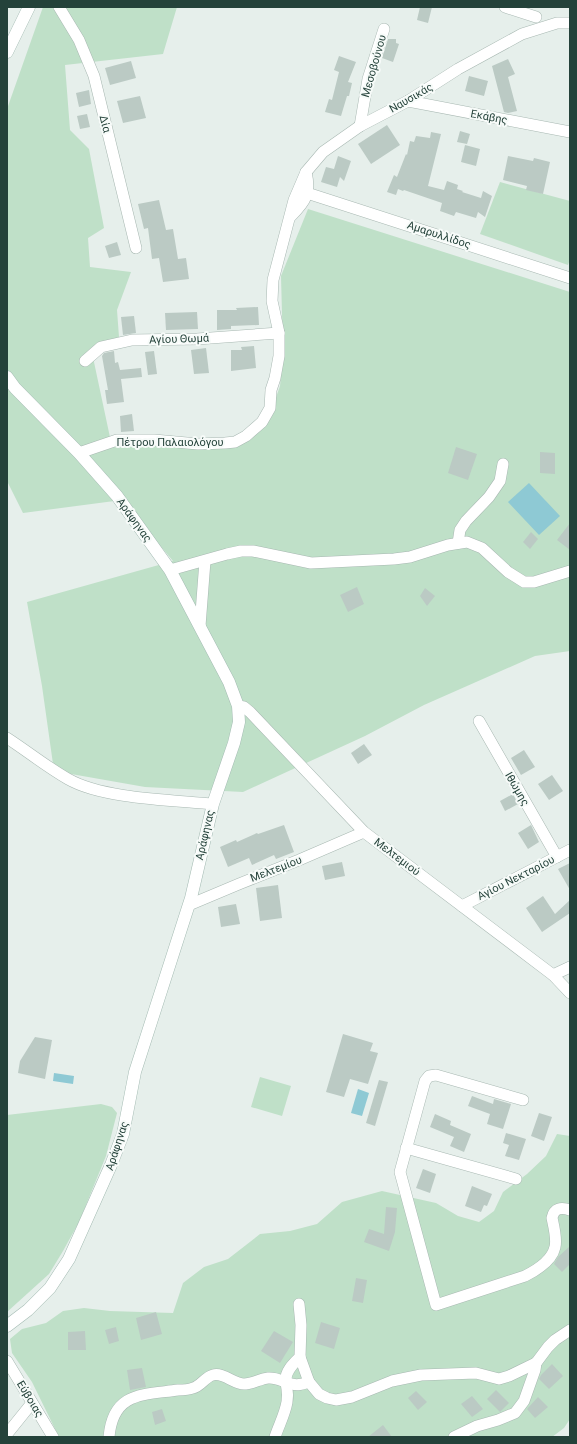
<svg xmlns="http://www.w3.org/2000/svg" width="577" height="1444" viewBox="0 0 577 1444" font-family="Roboto,sans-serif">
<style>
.green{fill:#bfe0c8}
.water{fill:#8ec9d4}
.building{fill:#bbcac4}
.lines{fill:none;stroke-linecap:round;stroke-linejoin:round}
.street-casing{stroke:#a8b8b2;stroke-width:12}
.secondary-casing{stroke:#a4bbb3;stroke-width:13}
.street{stroke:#fff;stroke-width:11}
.secondary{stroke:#fff;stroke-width:12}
.labels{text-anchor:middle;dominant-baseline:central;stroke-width:4;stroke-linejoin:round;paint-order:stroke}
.street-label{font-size:11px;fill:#24423a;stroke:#f7fbf9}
</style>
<rect width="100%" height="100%" fill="#e6efeb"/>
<g class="green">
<path d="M43,7H177L163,54L65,65L70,130L89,149L104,228L88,238L90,267L131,272L117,310L119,337L91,348L111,442L240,446L269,417L280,386L283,352L281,276L308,209L570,292V651L535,656L424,705L365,736L243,792L145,787L54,771L42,686L27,602L173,561L122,500L23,513L7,481V109Z"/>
<path d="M500,182L570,201V259L568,265L480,234Z"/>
<path d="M260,1077L291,1086L282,1116L251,1107Z"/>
<path d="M101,1104L112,1107L117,1113L106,1156L79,1222L63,1251L49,1274L7,1312V1115Z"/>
<path d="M557,1134L570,1136V1419L564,1428L552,1437H59L32,1382L12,1353L10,1339L22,1329L46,1323L63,1311L84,1308L110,1311L173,1313L183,1283L204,1267L228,1259L260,1234L290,1231L317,1224L342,1202L382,1191L436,1203L458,1216L479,1222L494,1211L503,1192L527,1174L546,1156Z"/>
</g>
<g class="water">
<path d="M529,483L560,516L539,535L508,502Z"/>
<path d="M54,1073L74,1076L73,1084L53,1081Z"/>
<path d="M358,1089L369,1093L362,1116L351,1113Z"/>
</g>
<g class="building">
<path d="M420,7H432L428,23L417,20Z"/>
<path d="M388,39H396V43L399,44L393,62L382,58Z"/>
<path d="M339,56L356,62L348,82L352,83L349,96H347L341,116L325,112L329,99L332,100L339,72L334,70Z"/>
<path d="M508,59L515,74L508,77L517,111L508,113L504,112L492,66Z"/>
<path d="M131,61L136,78L110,85L105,68Z"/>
<path d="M469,76L488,81L484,96L465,91Z"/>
<path d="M89,90L91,104L79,107L76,93Z"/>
<path d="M140,96L146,118L123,123L117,101Z"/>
<path d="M87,114L90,127L80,129L77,116Z"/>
<path d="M387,125L400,145L371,164L358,144Z"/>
<path d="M460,131L470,134L467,144L457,142Z"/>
<path d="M431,132L441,134L428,186L444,190L447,181L458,185L457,189L463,191L462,192L481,198L483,191L492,196L485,217L478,212L476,218L456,212L454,216L440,211L442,203L404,190L403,191L398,189L396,195L387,192L394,175L397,177L406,154L407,155L410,141L414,142L416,136L430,138Z"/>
<path d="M465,145L480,149L476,166L461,162Z"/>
<path d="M338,156L351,161L344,181L340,177L337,187L321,182L326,167L334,169Z"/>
<path d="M508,156L533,161L534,158L550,162L543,194L526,190L527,186L503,180Z"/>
<path d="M159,200L166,230L173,229L178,259L186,258L189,279L163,282L159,258L152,259L148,228L144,229L138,204Z"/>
<path d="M117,242L121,255L109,258L105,246Z"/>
<path d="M258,307L259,325L231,326V329L217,330V310H237L236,308Z"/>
<path d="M197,312L198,329L166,330L165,313Z"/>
<path d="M134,316L136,333L123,335L121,317Z"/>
<path d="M254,346L256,368L231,371V350H242L241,347Z"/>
<path d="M206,348L209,373L194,374L191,350Z"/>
<path d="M114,351L115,363L118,362L120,370L141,368L142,377L121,379L124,402L107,404L105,390H108L102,356L104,353Z"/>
<path d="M154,351L157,374L148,375L145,352Z"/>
<path d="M132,414L134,431L121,432L120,416Z"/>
<path d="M456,447L477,454L468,480L448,473Z"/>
<path d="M540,452L555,453V474L540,473Z"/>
<path d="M570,523V550L557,540Z"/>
<path d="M531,532L538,539L530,549L523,542Z"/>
<path d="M357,587L364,604L348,612L340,595Z"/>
<path d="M425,588L435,596L427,606L420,596Z"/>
<path d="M364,744L372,755L358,764L351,753Z"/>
<path d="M524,750L535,767L521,775L511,758Z"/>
<path d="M552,775L563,791L549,800L538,784Z"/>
<path d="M513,794L518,804L505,811L500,801Z"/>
<path d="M284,825L294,852L276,859L274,855L252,865L249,858L228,867L220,847L236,840L237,842L257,833L258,834Z"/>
<path d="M531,825L539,842L528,849L518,833Z"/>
<path d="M342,862L345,876L325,880L322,866Z"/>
<path d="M570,863V890L558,869Z"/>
<path d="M278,885L282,918L260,921L256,888Z"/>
<path d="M543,896L555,914L570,900V913L542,932L526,908Z"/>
<path d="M236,904L240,924L221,927L218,907Z"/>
<path d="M343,1034L373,1043L370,1051L378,1053L368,1084L350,1079L344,1097L326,1092Z"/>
<path d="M35,1037L52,1040L45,1079L18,1073L20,1061Z"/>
<path d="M379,1080L388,1082L375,1126L366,1123Z"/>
<path d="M472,1096L493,1104L494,1099L511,1104L503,1129L487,1124L490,1114L468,1106Z"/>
<path d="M539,1113L552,1117L544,1141L531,1136Z"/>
<path d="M435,1114L451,1121L450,1125L471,1134L464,1152L450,1146L454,1137L430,1127Z"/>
<path d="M506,1133L526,1139L519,1160L505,1156L509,1145L503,1143Z"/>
<path d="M423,1169L436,1174L430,1193L416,1188Z"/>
<path d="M472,1186L492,1194L487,1206L484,1205L481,1212L465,1206Z"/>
<path d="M386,1207L397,1208L395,1232L389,1251L364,1242L369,1229L384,1234Z"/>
<path d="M570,1246V1264L562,1272L554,1264L558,1257Z"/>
<path d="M356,1278L367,1280L363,1303L352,1301Z"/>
<path d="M156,1312L162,1334L141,1340L136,1318Z"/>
<path d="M321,1322L340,1328L334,1349L315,1343Z"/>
<path d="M116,1327L119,1341L109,1344L105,1330Z"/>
<path d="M85,1331L86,1350H68V1332Z"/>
<path d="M274,1331L293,1342L280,1363L261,1351Z"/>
<path d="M552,1364L563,1376L549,1389L539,1379L541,1375Z"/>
<path d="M142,1368L146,1387L130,1390L127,1370Z"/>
<path d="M496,1390L509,1403L500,1412L487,1399Z"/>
<path d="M416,1391L427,1402L418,1410L408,1398Z"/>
<path d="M472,1396L483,1409L472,1417L461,1404Z"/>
<path d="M538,1397L548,1407L535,1418L527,1409Z"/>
<path d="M162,1409L166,1421L155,1425L152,1412Z"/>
<path d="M383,1425L392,1437H368Z"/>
</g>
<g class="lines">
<g class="street-casing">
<g id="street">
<path d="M59,7L79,40L94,76L136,248"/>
<path d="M505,7L536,17"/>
<path d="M408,101L570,132"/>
<path d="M360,126L368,79L384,29"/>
<path d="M307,193L570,278"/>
<path d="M291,216C306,201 311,193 306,172"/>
<path d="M85,361L101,347L132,340L197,339L279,333"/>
<path d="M79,453L117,440H154L198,444L225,443L235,442L246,436L262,422L270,408L271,390L275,378L279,356V333L272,301L273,280L294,200L306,172L323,152L360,126L408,101L458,69L522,34L557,23H570"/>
<path d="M458,543L460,530L466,521L489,497L500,481L503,464"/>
<path d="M170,570L227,554L241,551H253L311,563L394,559L410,557L448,545L467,542L482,548L508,572L524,582H534L570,571"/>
<path d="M200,626L205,561"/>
<path d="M238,706L244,707L250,712L364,832L553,975L570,993"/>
<path d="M479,721L557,857"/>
<path d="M7,738C27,751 47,767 68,779C103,799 172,800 213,804"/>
<path d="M189,905L239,884L299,860L364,832"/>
<path d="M462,906L570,850"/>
<path d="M553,975L570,967"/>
<path d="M523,1100L436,1075L429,1076L425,1081L400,1172L436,1305L525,1276C537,1270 552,1261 555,1247C557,1239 554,1227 552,1218C554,1208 561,1207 570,1210"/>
<path d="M406,1148L516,1179"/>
<path d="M300,1357L309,1382"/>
<path d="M7,1361L53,1437"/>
<path d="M7,1434L32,1403"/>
<path d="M109,1437C113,1392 142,1395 178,1390C183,1390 188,1390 193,1388C201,1386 205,1377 213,1375C223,1372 234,1384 244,1384C252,1384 260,1379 268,1378C277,1377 283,1382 292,1384C298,1386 303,1384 309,1382L319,1394L327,1398L336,1400L352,1397L392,1381L421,1375L476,1373L499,1379L509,1376L536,1363"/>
<path d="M275,1437C279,1425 285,1414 287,1402C289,1391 286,1389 286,1380C285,1371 294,1363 300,1357L301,1325L299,1304"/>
<path d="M454,1437L477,1426L498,1420L515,1413L524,1401L535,1370L536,1363L548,1347L555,1340L570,1330"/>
</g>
</g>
<g class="secondary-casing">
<g id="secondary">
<path d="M7,52L29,7"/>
<path d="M7,377L15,388L79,453L117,496L170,570L229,682L238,706L239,722L234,743L213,804L191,898L135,1072L123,1134L111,1165L69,1259L50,1288L28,1310L7,1326"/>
</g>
</g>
<use href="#street" class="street"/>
<use href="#secondary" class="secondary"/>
</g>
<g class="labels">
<g class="street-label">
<text transform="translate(374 66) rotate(-74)">Μεσοβούνου</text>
<text transform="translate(411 98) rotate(-30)">Ναυσικάς</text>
<text transform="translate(489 117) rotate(11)">Εκάβης</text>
<text transform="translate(105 124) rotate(76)">Δία</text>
<text transform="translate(439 235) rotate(18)">Αμαρυλλίδος</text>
<text transform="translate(179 339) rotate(-2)">Αγίου Θωμά</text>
<text x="170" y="442">Πέτρου Παλαιολόγου</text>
<text transform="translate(134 520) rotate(54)">Αράφηνας</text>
<text transform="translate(517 789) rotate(60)">Ιθώμης</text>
<text transform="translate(205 835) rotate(-77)">Αράφηνας</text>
<text transform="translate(397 857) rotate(37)">Μελτεμιού</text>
<text transform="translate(276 869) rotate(-21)">Μελτεμίου</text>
<text transform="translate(516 878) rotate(-27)">Αγίου Νεκταρίου</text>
<text transform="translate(117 1146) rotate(-72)">Αράφηνας</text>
<text transform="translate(30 1399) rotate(59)">Εύβοιας</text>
</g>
</g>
<rect width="577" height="1444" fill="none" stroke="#24423a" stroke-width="16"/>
</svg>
